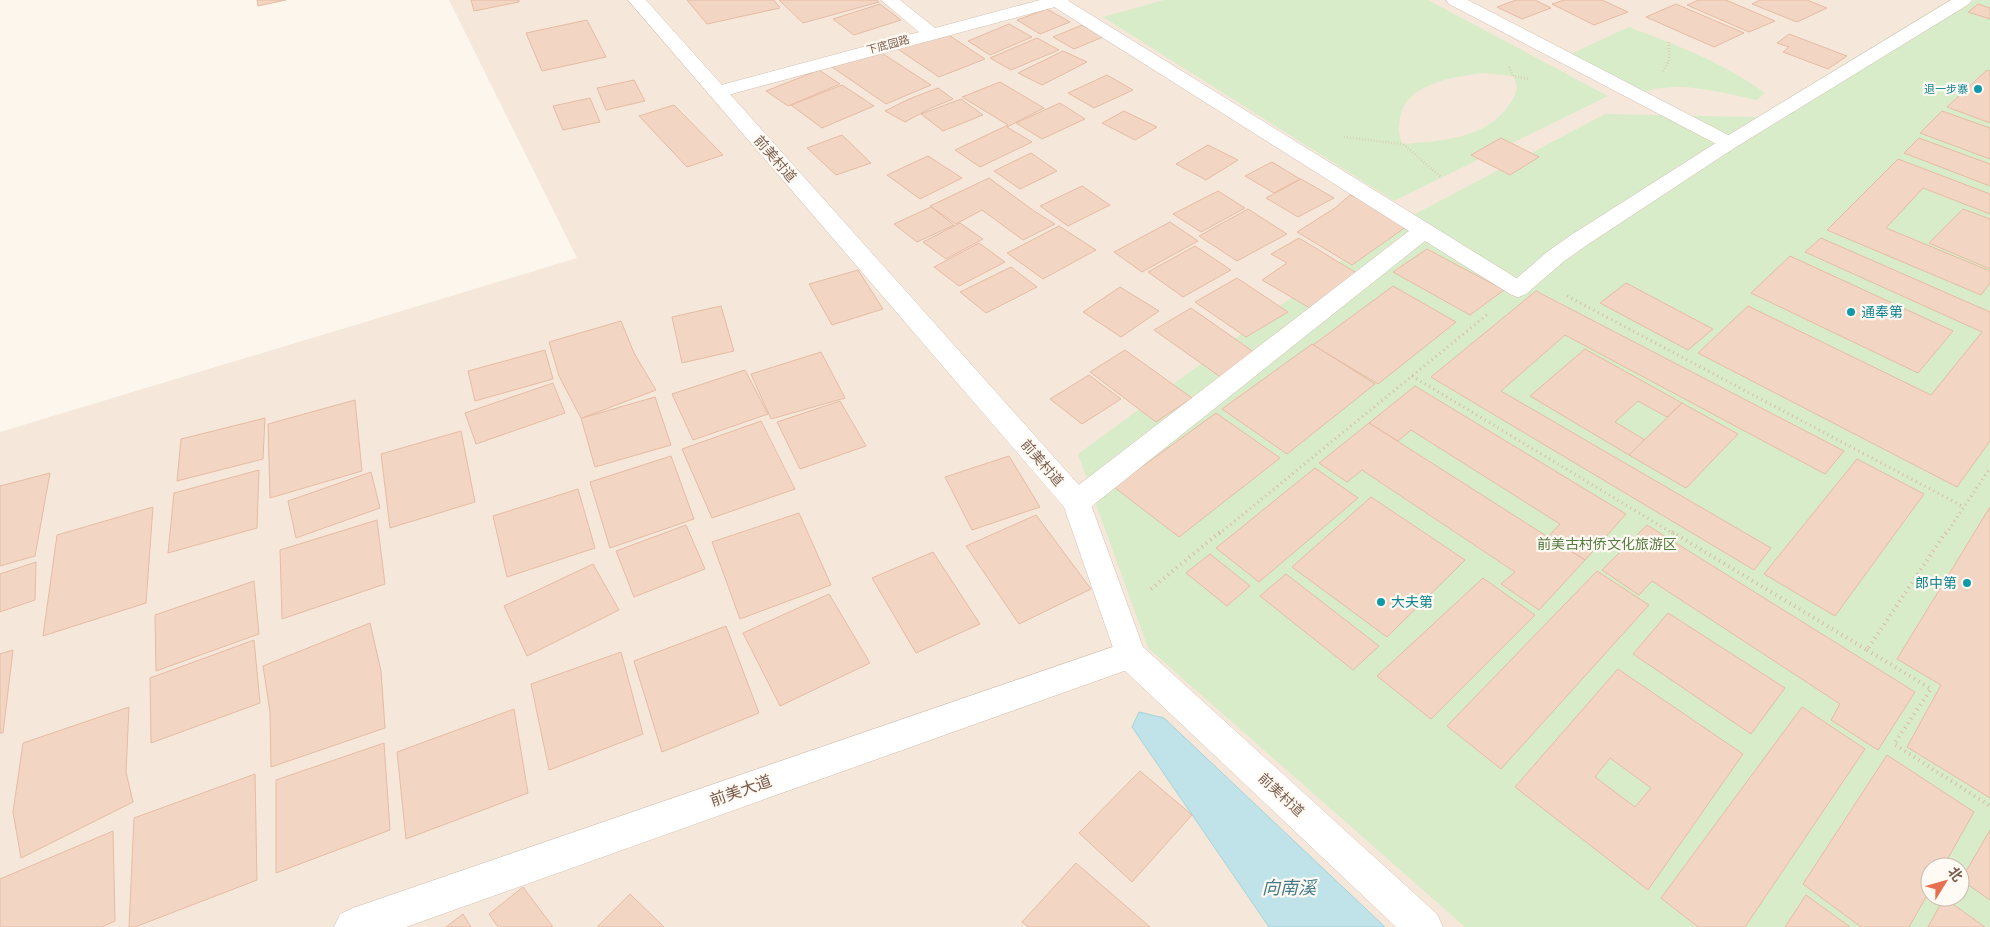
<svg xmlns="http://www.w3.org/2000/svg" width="1990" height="927" viewBox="0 0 1990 927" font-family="'Nunito Sans','Noto Sans SC',sans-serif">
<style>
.residential{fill:#f5e8da;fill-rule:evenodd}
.green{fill:#d8ecc9;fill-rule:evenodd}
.water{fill:#bfe3e8;stroke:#a5d3da}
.building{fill:#f3d5c3;stroke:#e6bba3;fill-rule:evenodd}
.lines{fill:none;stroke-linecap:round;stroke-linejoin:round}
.lane-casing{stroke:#d1beb0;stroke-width:1}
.street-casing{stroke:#d1beb0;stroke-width:1}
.secondary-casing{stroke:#d6c0b0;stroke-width:1}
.path-far2{stroke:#d9b8a5;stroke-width:2.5;stroke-dasharray:0.5 2.5;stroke-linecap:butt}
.path-far1{stroke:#d9b8a5;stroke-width:3;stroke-dasharray:1 4;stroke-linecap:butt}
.path{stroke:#d9b8a5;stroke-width:4;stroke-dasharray:1 4.5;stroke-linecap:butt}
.lane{fill:#fff;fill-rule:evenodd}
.street{fill:#fff;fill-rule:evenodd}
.secondary{fill:#fff;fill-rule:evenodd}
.culture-dot{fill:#0f9aa8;stroke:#fffaf3;stroke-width:2}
.labels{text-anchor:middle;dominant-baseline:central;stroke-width:4.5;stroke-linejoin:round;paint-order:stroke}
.far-street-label{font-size:11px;fill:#7a5c4d;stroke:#fffaf3}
.far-culture-label{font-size:11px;fill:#0d838f;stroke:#fffaf3;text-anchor:end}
.street-label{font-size:14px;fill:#7a5c4d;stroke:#fffaf3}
.culture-label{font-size:14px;fill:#0d838f;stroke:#fffaf3;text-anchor:start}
.park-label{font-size:14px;fill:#537a41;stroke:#fffaf3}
.near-street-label{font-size:16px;fill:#7a5c4d;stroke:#fffaf3}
.near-water-label{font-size:18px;font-style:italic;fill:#437c86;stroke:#fffaf3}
</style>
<rect width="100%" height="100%" fill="#fdf6ec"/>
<path class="residential" d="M449,0H1990V927H0V432L577,258ZM1930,867H1960V897H1930Z"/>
<g class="green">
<path d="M1164,0H1428L1608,96L1394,201L1103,17ZM1482,73L1513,76C1519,87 1517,93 1510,104C1486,139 1442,141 1403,144C1398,134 1399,129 1400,118C1406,83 1453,77 1482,73Z"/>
<path d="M1949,0H1990V927H1465L1148,648L1078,454L1381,232L1605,114L1757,117ZM1930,867H1960V897H1930Z"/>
<path d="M1629,27C1677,45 1724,63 1765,93L1757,100C1723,93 1673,78 1640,94L1566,56Z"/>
</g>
<path class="water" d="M1139,712L1164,718L1385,927H1269L1132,727Z"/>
<g class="building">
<path d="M257,0H286L258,6Z"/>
<path d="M471,0H519V2L474,11Z"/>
<path d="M687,0H774L780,8L707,24Z"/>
<path d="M779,0H876L879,2L803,23Z"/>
<path d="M1516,0H1535L1551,8L1522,19L1497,7Z"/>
<path d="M1564,0H1602L1628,12L1594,25L1552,4Z"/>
<path d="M1699,0H1726L1775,21L1749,32L1687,5Z"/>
<path d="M1760,0H1807L1827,8L1797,22L1752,4Z"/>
<path d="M880,4L901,20L854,35L833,19Z"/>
<path d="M1676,4L1744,33L1714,47L1646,17Z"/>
<path d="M1978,4L1990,8V19L1968,12Z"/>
<path d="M1047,9L1070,22L1040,34L1017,20Z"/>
<path d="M587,20L606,57L542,71L526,33Z"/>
<path d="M1009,24L1032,37L990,55L968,41Z"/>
<path d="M1082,25L1103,37L1074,49L1053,37Z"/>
<path d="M938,28L985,59L939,77L892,45Z"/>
<path d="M1789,34L1847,56L1828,69L1783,52L1789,47L1777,43Z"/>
<path d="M1037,38L1059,50L1011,70L990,58Z"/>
<path d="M874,48L931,85L886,104L829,65Z"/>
<path d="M1063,51L1087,62L1042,85L1018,73Z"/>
<path d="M819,70L840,84L788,106L766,91Z"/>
<path d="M1987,70L1990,71V123L1947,107Z"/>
<path d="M1107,75L1133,90L1094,108L1068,93Z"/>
<path d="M634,80L645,101L606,110L597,88Z"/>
<path d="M1000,82L1044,108L1007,127L1032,142L980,167L955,150L1008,125L962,97Z"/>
<path d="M842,85L874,106L822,128L791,105Z"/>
<path d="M938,88L953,99L931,108L905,122L885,111L909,99Z"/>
<path d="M590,98L600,122L563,130L553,106Z"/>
<path d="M961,99L983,115L943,131L921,114Z"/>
<path d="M1060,103L1085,119L1042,139L1016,123Z"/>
<path d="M674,105L723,155L687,167L639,116Z"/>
<path d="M1124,111L1157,127L1135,140L1102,123Z"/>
<path d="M1942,111L1990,128V159L1920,133Z"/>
<path d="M842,135L871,163L836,175L807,148Z"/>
<path d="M1501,138L1539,157L1510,175L1471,155Z"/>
<path d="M1919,138L1990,164V186L1904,153Z"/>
<path d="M1208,145L1238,160L1206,180L1176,164Z"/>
<path d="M1031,153L1057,171L1020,189L994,171Z"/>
<path d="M928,156L962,178L920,199L887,175Z"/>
<path d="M1898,159L1990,194V214L1923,188L1886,228L1990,271V283L1981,295L1827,230Z"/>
<path d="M1272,162L1300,179L1274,193L1245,176Z"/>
<path d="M989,178L1034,211L1055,224L1023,240L982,210L956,224L930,206Z"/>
<path d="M1301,179L1334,198L1298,217L1266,198Z"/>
<path d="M1082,186L1110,205L1068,226L1040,206Z"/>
<path d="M1218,191L1245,208L1201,232L1173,214Z"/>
<path d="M1350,195L1413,222L1352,265L1297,232L1335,208Z"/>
<path d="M931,207L954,225L917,242L894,224Z"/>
<path d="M1248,209L1287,234L1237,261L1199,236Z"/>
<path d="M1963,209L1990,219V269L1929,243Z"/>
<path d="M1170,222L1198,241L1142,272L1114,252Z"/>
<path d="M960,223L983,239L946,259L923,242Z"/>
<path d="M1059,226L1096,250L1043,279L1007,253Z"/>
<path d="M1299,238L1365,278L1315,311L1262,280L1287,263L1271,254Z"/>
<path d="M1821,238L1990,312V441L1957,487L1698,353L1748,306L1931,395L1982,332L1805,252Z"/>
<path d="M979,243L1005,262L959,286L934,267Z"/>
<path d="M1195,246L1231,270L1183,297L1148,272Z"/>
<path d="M1427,249L1504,290L1470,315L1393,272Z"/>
<path d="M1790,256L1953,331L1918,373L1751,293Z"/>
<path d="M1011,267L1037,287L986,313L960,292Z"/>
<path d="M858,270L883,309L832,325L809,284Z"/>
<path d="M1237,278L1288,312L1246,337L1195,302Z"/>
<path d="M1626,283L1713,329L1688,350L1600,303Z"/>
<path d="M1393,286L1456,322L1378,384L1313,345Z"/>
<path d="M1120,287L1159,311L1121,337L1083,312Z"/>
<path d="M1536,291L1844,451L1825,474L1565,335L1501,391L1771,548L1754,570L1431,377Z"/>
<path d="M721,306L734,351L682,363L672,317Z"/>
<path d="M1191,308L1258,355L1222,378L1154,330Z"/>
<path d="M621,321L634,353L656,390L582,418L655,397L671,445L595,467L581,418L559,376L549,342Z"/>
<path d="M1312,344L1375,384L1287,454L1222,409Z"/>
<path d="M1585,349L1682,403L1667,417L1638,401L1615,422L1645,440L1629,455L1530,396Z"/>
<path d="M545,350L553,379L475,401L468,371Z"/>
<path d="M1125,350L1192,398L1156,422L1090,372Z"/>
<path d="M821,352L845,398L771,419L751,374Z"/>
<path d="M745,370L768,414L693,440L672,394Z"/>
<path d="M1089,375L1121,399L1082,424L1050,399Z"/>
<path d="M553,383L565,413L476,444L465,413Z"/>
<path d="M1415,386L1626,514L1585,560L1548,537L1560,524L1411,430L1398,441L1369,423Z"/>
<path d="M355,400L362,471L270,498L268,424Z"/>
<path d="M840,401L866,446L800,469L777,422Z"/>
<path d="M1682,403L1738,434L1686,488L1629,455Z"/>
<path d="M1216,413L1280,458L1179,537L1114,487Z"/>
<path d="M265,418L263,459L177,481L181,439Z"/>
<path d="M761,421L795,489L712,518L682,449Z"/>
<path d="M1369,423L1548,537L1585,560L1539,610L1501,584L1515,572L1362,470L1347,482L1319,463Z"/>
<path d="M461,431L475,502L390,528L381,454Z"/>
<path d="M671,456L694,519L610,548L590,482Z"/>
<path d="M1009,456L1040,507L972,530L945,477Z"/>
<path d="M1857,459L1924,494L1835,616L1764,574Z"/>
<path d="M1315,468L1358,498L1259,582L1216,548Z"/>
<path d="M259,470L257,528L168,553L174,493Z"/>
<path d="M371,472L380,508L296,538L288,501Z"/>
<path d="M50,473L35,556L0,566V486Z"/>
<path d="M578,489L595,548L507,577L493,516Z"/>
<path d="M1371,497L1465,560L1387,637L1292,567Z"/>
<path d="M153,507L146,603L43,636L57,535Z"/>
<path d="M1990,507V798L1907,747L1941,685L1897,659Z"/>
<path d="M799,513L831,585L740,619L712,542Z"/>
<path d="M1036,515L1091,589L1019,624L966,546Z"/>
<path d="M377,520L385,584L282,619L280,550Z"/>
<path d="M686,525L705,569L634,597L616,551Z"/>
<path d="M1647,525L1915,692L1878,750L1831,720L1840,704L1652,581L1639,595L1602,570Z"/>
<path d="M933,552L980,624L916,653L872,578Z"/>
<path d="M1210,554L1250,586L1227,606L1186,573Z"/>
<path d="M36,562L35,600L0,612V574Z"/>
<path d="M593,564L619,610L527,656L504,606Z"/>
<path d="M1597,571L1649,605L1501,769L1447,726Z"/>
<path d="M1286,574L1379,646L1353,670L1260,596Z"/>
<path d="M1483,578L1535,615L1431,719L1377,676Z"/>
<path d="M254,581L259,634L156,671L155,615Z"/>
<path d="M829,594L870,663L780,706L743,633Z"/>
<path d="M1668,613L1785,688L1751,734L1633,654Z"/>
<path d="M370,623L381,671L385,728L271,767L270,712L263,666Z"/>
<path d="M726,626L759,713L662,752L634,661Z"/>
<path d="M254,640L260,703L151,743L150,678Z"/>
<path d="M13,650L3,733H0V654Z"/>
<path d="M621,652L643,734L549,770L531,684Z"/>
<path d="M1618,669L1743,754L1648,890L1515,787ZM1610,758L1651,788L1635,807L1595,777Z"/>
<path d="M129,707L126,772L133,802L21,858L13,812L23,743Z"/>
<path d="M1802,707L1865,749L1745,927H1698L1661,898Z"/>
<path d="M514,709L528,793L406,839L397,752Z"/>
<path d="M384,743L390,830L276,873V780Z"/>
<path d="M1887,755L1974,812L1943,867H1930V890L1909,927H1861L1803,884Z"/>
<path d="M1140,771L1192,815L1132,882L1079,833Z"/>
<path d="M255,774L257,880L135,927H129L134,818Z"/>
<path d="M1990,830V900L1961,880Z"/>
<path d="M113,831L115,921L102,927H0V879Z"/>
<path d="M1076,863L1150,927H1028L1022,922Z"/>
<path d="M523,887L553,927H498L489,914Z"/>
<path d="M630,894L664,927H597Z"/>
<path d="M1806,895L1850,927H1785Z"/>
<path d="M1944,898L1985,927H1928Z"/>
<path d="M463,914L471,927H446Z"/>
</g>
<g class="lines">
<g class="lane-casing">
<g id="lane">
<path d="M1049,0H1067L1526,284L1530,289L1526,294L1518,297L1510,294L1425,241L1087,510L1077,513L1067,510L1063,502L1067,494L1409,231L1051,5Z"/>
<path d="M1446,0H1468L1736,139L1739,143L1736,147L1729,149L1722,147L1449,4Z"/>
</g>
</g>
<g class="street-casing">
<g id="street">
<path d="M881,0H900L935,28L1040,0H1069L1066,4L724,96L717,98L710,96L707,92L710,88L919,32Z"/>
<path d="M1951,0H1972L1969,4L1736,147L1587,245L1563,262L1526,294L1518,297L1510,294L1506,289L1510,284L1547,252L1571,235L1722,139Z"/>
<path d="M1130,641L1141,645L1146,655L1141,665L406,927H334L340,914L353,908Z"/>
</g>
</g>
<g class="secondary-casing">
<path id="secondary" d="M628,0H646L1087,494L1143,647L1437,914L1443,927H1396L1119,665L1064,507Z"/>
</g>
<g class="path-far2">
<path d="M1509,67L1513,76L1529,79"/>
<path d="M1663,71L1669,61V42"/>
<path d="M1344,137L1403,144L1442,178"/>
</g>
<g class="path-far1">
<path d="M1567,296L1964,507"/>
<path d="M1412,376L1674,534"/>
<path d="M1219,534L1489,313"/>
<path d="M1946,534L1990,468"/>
</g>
<g class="path">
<path d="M1672,532L1867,650L1946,532"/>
<path d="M1151,589L1220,532"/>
<path d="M1867,650L1931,689L1894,744L1990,806"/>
</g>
<use href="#lane" class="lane"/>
<use href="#street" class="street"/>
<use href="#secondary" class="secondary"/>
</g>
<g class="culture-dot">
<circle cx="1978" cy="89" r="5"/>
<circle cx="1851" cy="312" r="5"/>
<circle cx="1967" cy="583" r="5"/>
<circle cx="1381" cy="602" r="5"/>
</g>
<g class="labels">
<g class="far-street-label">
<text transform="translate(888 45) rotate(-15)">下底园路</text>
</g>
<g class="far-culture-label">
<text x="1968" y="89">退一步寨</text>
</g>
<g class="street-label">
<text transform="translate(775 159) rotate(49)">前美村道</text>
<text transform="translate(1042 463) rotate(49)">前美村道</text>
<text transform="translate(1281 795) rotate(43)">前美村道</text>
</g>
<g class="culture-label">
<text x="1861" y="312">通奉第</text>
<text x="1957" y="583" text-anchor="end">郎中第</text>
<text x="1391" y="602">大夫第</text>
</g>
<g class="park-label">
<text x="1607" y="544">前美古村侨文化旅游区</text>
</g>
<g class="near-street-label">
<text transform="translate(741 791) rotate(-19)">前美大道</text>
</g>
<g class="near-water-label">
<text x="1289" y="888">向南溪</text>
</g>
</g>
<g transform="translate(1945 882) rotate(53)"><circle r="24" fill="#fffaf3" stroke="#cabbb1"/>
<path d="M0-4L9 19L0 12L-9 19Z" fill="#e76f51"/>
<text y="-8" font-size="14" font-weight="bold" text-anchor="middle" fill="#7a5c4d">北</text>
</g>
</svg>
